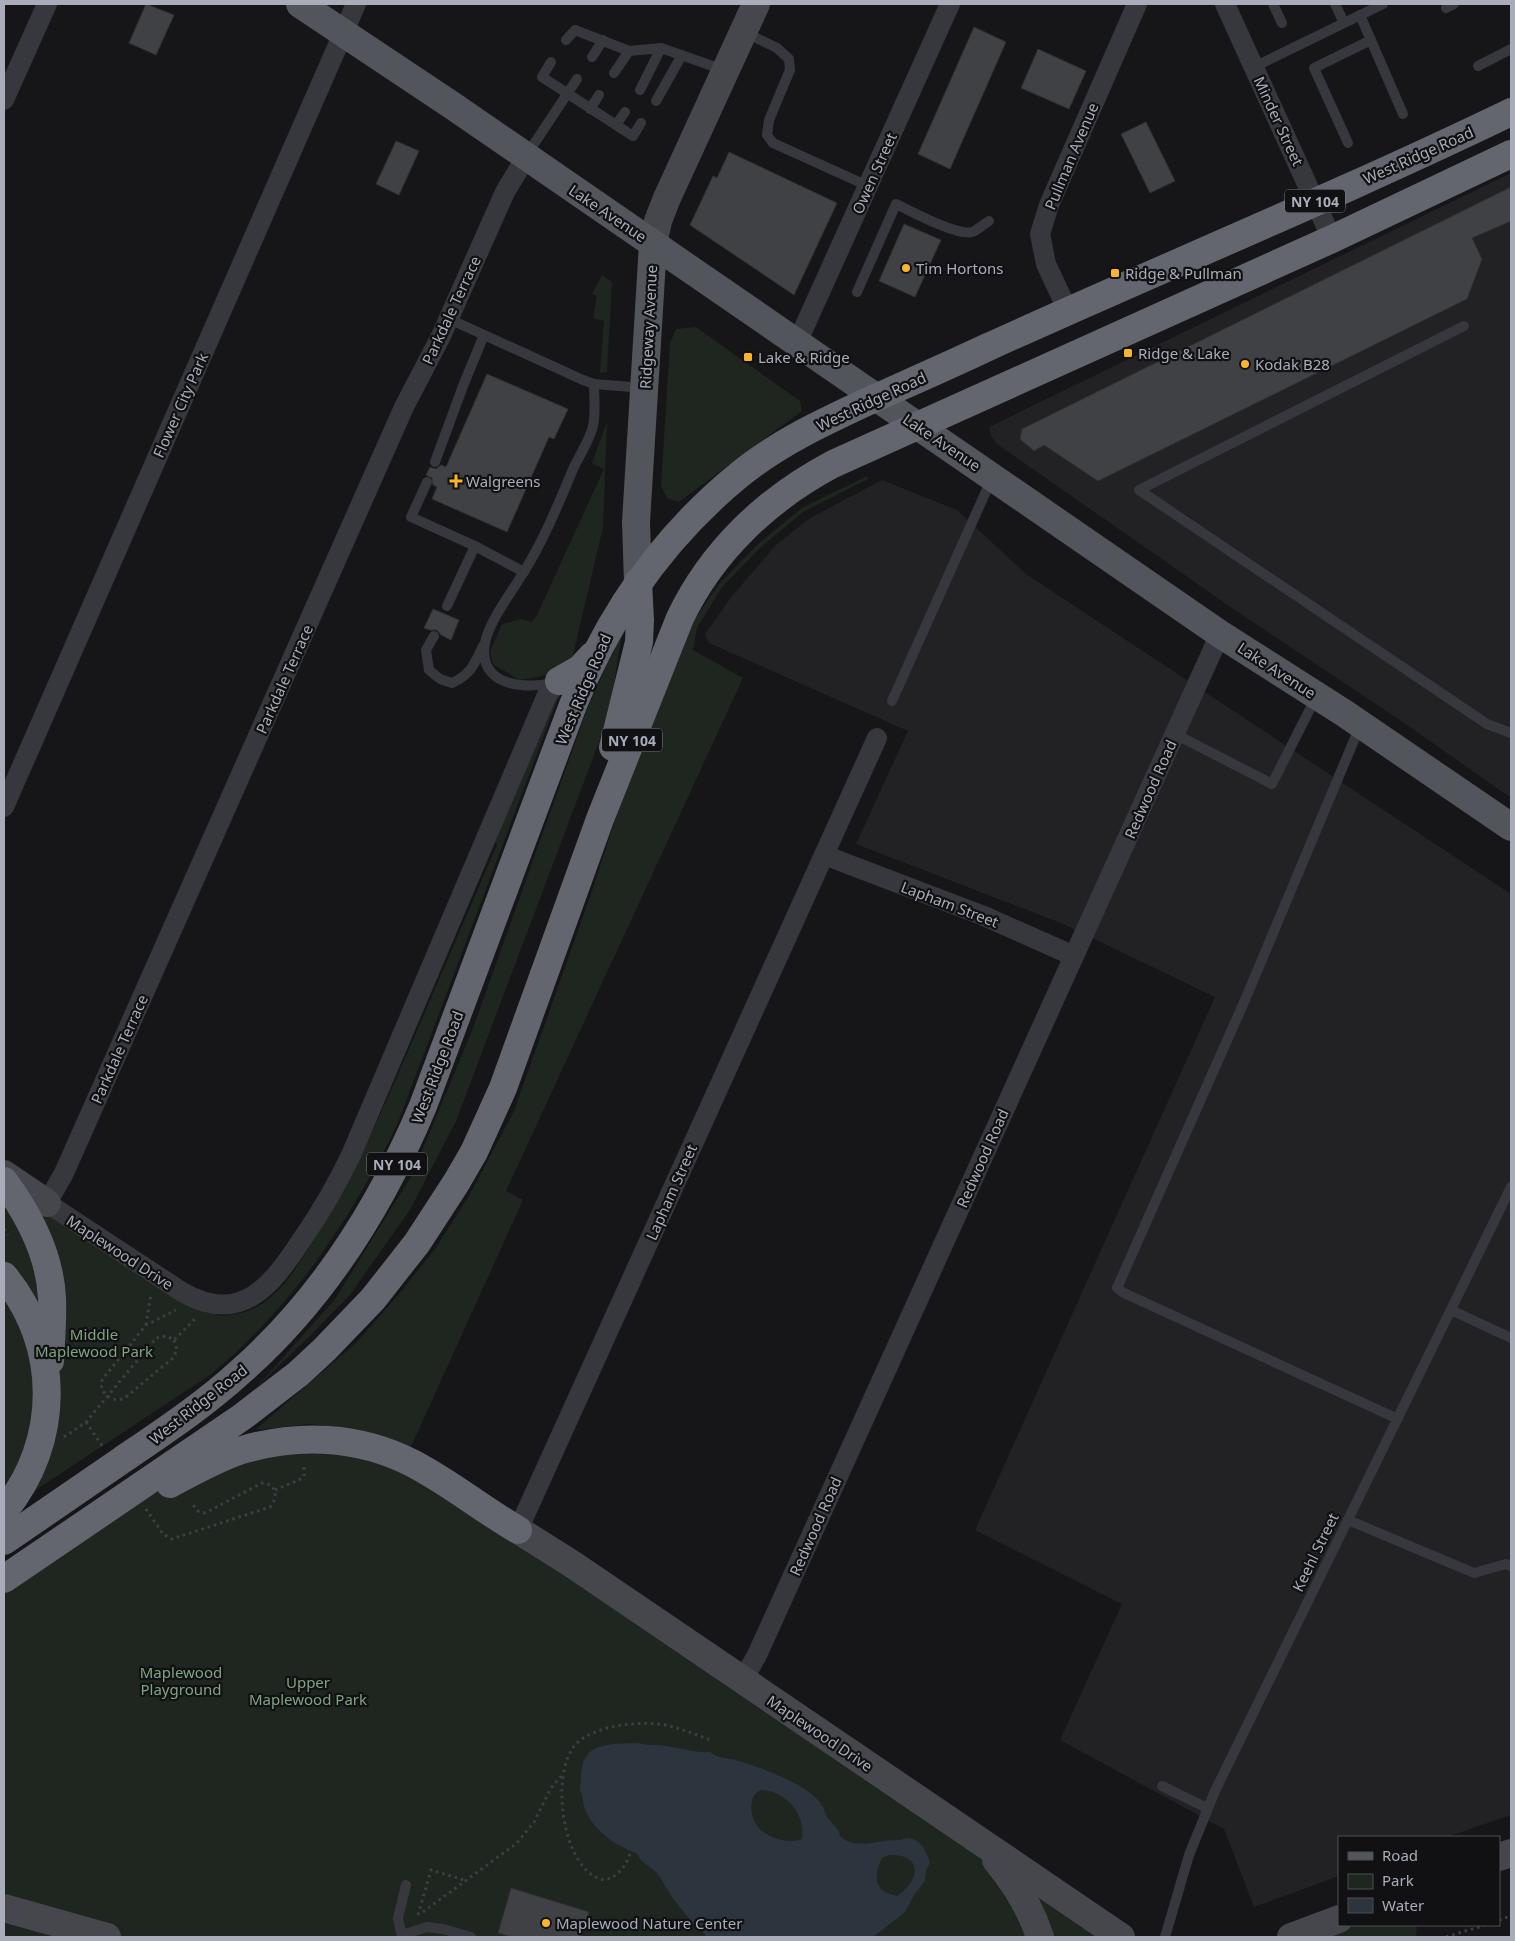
<svg xmlns="http://www.w3.org/2000/svg" width="1515" height="1941" viewBox="0 0 1515 1941" font-family="'Noto Sans',sans-serif">
<style>
.built{fill:#222225}
.green{fill:#1e261f}
.water{fill:#2c353d;fill-rule:evenodd}
.building{fill:#404145;stroke:#303034}
.lines{fill:none;stroke-linecap:round;stroke-linejoin:round}
.path{stroke:#3d3f44;stroke-width:3;stroke-dasharray:2.5 4;stroke-linecap:butt}
.lane{stroke:#37383d;stroke-width:10}
.street{stroke:#37383d;stroke-width:20}
.secondary{stroke:#45474d;stroke-width:28}
.primary{stroke:#53555c;stroke-width:28}
.highway{stroke:#63666f;stroke-width:28}
.poi-dot{fill:#f9b62d;stroke:#111113;stroke-width:2}
.labels{text-anchor:middle;dominant-baseline:central;stroke-width:4.5;stroke-linejoin:round;paint-order:stroke}
.shield{fill:#111113;stroke:#7b7e87;stroke-width:1}
.shield-label{font-size:14px;font-weight:bold;fill:#a8adb9}
.street-label{font-size:15px;fill:#a8adb9;stroke:#111113}
.poi-label{font-size:15px;fill:#a8adb9;stroke:#111113;text-anchor:start}
.park-label{font-size:15px;fill:#7ea480;stroke:#111113}
</style>
<rect width="100%" height="100%" fill="#161618"/>
<g class="built">
<path d="M1511,173V798L1410,727L1232,608L997,444L991,436L989,427Z"/>
<path d="M882,480L957,510L1026,574L1511,894V1815L1447,1837H1339V1876L1254,1907L1224,1829L1060,1740L1122,1604L975,1530L1215,997L1061,923L856,844L908,731L709,643L705,634L732,596L776,545L810,518Z"/>
</g>
<g class="green">
<path d="M602,275L612,282L607,372L600,373L604,321L593,318L597,296L592,294Z"/>
<path d="M696,327L800,401L802,411L679,502L667,498L661,486L670,343L676,329Z"/>
<path d="M607,422L603,527L570,668L538,677L519,680L493,664L490,652L502,624L521,619L532,622L537,615L604,469L592,463Z"/>
<path d="M867,476L868,479L803,512L760,548L722,587L697,628L693,650L743,678L506,1191L523,1200L410,1449L359,1430L309,1424L255,1430L356,1343L399,1294L437,1246L470,1194L514,1111L591,894L621,802L679,642L719,584L758,544L802,508Z"/>
<path d="M622,632L613,691L599,742L456,1121L410,1210L349,1296L312,1334L253,1391L335,1299L412,1175L473,1028L588,707Z"/>
<path d="M556,697L558,698L397,1125C351,1219 292,1308 210,1375L4,1511V1174L69,1218L224,1305L215,1315C236,1317 255,1311 271,1297C291,1280 306,1252 320,1230C358,1168 384,1106 413,1040C441,975 469,910 497,845L494,838Z"/>
<path d="M367,1446L1121,1937H4V1581L95,1527L189,1474L229,1455Z"/>
<path d="M1339,1925H1417L1416,1937H1291Z"/>
</g>
<path class="water" d="M638,1743C648,1746 656,1744 666,1746C681,1748 696,1753 710,1752C718,1759 730,1758 739,1761C762,1768 811,1785 823,1807C825,1810 825,1814 827,1817C832,1825 839,1827 840,1836C856,1851 879,1839 900,1840C917,1833 925,1847 930,1862L926,1871L925,1881L914,1895L905,1912L873,1937H706L702,1930L696,1927C684,1912 670,1896 661,1879C656,1868 641,1865 637,1853C615,1846 592,1830 584,1806C583,1803 583,1799 582,1795C581,1790 580,1793 580,1788C580,1785 581,1783 581,1780C581,1771 582,1759 590,1752C602,1742 624,1744 638,1743ZM761,1790C786,1791 806,1814 802,1839C789,1844 772,1839 761,1830C750,1821 746,1796 761,1790ZM889,1855C925,1854 919,1882 897,1896C874,1891 873,1878 882,1858Z"/>
<g class="building">
<path d="M146,4L174,15L156,55L129,43Z"/>
<path d="M974,27L1006,42L950,169L918,154Z"/>
<path d="M1038,49L1086,71L1069,109L1021,88Z"/>
<path d="M1146,122L1175,181L1150,193L1121,134Z"/>
<path d="M396,141L419,151L399,195L376,184Z"/>
<path d="M729,152L837,203L794,295L690,225L713,176L717,178Z"/>
<path d="M1511,187V221L1472,238L1482,259L1467,299L1098,481L1044,445L1034,451L1020,439L1022,429Z"/>
<path d="M904,224L941,240L915,297L879,281Z"/>
<path d="M487,374L568,409L554,439L549,437L507,532L432,499L437,487L433,485L432,478L426,475L430,467L436,469L441,465L446,467Z"/>
<path d="M433,609L459,620L451,640L441,635L437,630H430L424,628Z"/>
<path d="M511,1888L589,1912L581,1937H511L498,1933Z"/>
</g>
<g class="lines">
<g class="path">
<path d="M4,1229L8,1235"/>
<path d="M146,1325L151,1294"/>
<path d="M174,1340L177,1350L173,1358L126,1397C116,1403 108,1398 102,1390L101,1382L105,1376L146,1325L176,1310"/>
<path d="M86,1422L103,1447"/>
<path d="M64,1437L86,1422L156,1338L167,1336L174,1340L196,1318"/>
<path d="M275,1490L303,1478L304,1475V1464"/>
<path d="M146,1509L163,1534L172,1539L270,1507C279,1497 276,1483 262,1483L205,1513L198,1511L191,1502"/>
<path d="M630,1854C625,1867 618,1877 604,1880C562,1872 549,1773 576,1744C596,1724 644,1720 670,1726C685,1730 699,1736 713,1741"/>
<path d="M423,1912L517,1843L534,1822L551,1788L562,1775"/>
<path d="M418,1915L431,1870L464,1880"/>
<path d="M1499,1920L1511,1916"/>
<path d="M4,1937H5"/>
<path d="M1446,1937L1485,1925"/>
</g>
<g class="lane">
<path d="M1273,4L1282,23"/>
<path d="M1335,4L1344,23"/>
<path d="M1446,8L1454,4"/>
<path d="M1360,15L1403,114"/>
<path d="M744,32L777,48L789,59L790,70L769,120L767,135L773,143L868,186"/>
<path d="M566,40L575,30L629,51L661,48L724,70"/>
<path d="M592,57L603,40"/>
<path d="M551,62L542,77L633,136L641,123"/>
<path d="M1478,66L1511,49"/>
<path d="M1254,67L1383,4"/>
<path d="M614,73L629,51"/>
<path d="M640,90L661,48"/>
<path d="M656,101L682,55"/>
<path d="M590,109L599,95"/>
<path d="M616,125L625,112"/>
<path d="M1348,143L1314,68L1371,40"/>
<path d="M526,156L577,79"/>
<path d="M857,292L896,204C911,211 956,236 972,232C978,230 984,224 989,221"/>
<path d="M449,319L583,380L594,384L644,388"/>
<path d="M1464,326L1139,490L1487,724L1511,733"/>
<path d="M435,462L463,386L484,335"/>
<path d="M427,482L411,517L475,546L524,572"/>
<path d="M447,606L475,546"/>
<path d="M434,636L426,650L429,670L440,679L452,683C471,674 474,665 483,646"/>
<path d="M556,682C527,690 477,687 485,643C489,621 513,590 525,570C545,538 559,502 574,467C580,454 590,440 593,426C596,413 594,397 594,384"/>
<path d="M892,701L992,478"/>
<path d="M1360,726L1245,1000L1117,1288L1124,1293L1398,1419"/>
<path d="M1175,734L1272,784L1316,697"/>
<path d="M1451,1310L1511,1338"/>
<path d="M1348,1520L1474,1573L1506,1564L1511,1566"/>
<path d="M1162,1786L1207,1808"/>
<path d="M402,1935L427,1927L443,1929L471,1937"/>
<path d="M402,1937L398,1918L406,1885"/>
<path d="M1165,1937L1189,1855L1215,1791L1511,1187"/>
</g>
<g class="street">
<path d="M1225,4L1332,239"/>
<path d="M4,100L47,4"/>
<path d="M526,157L505,192L441,336L404,407L64,1173L47,1203L182,1292C242,1326 272,1285 303,1238C321,1212 337,1184 351,1155L547,695L559,681"/>
<path d="M1068,311L1046,264L1040,234L1049,205L1137,4"/>
<path d="M797,343L950,4"/>
<path d="M4,807L356,4"/>
<path d="M824,855L984,916L1074,956"/>
<path d="M518,1530L877,738"/>
<path d="M743,1680L757,1655L1220,634"/>
</g>
<g class="secondary">
<path d="M653,244L658,221L667,198L756,4"/>
<path d="M4,1174L47,1203"/>
<path d="M518,1530L572,1564L1121,1937"/>
<path d="M1499,1857L1511,1853"/>
<path d="M996,1860C1015,1883 1031,1909 1040,1937"/>
<path d="M4,1908L107,1937"/>
<path d="M1291,1937L1339,1919"/>
</g>
<g class="primary">
<path d="M300,4L453,106L1220,634L1344,713L1511,827"/>
<path d="M638,582L636,522L653,244"/>
</g>
<g class="highway">
<path d="M559,681L580,669L592,656"/>
<path d="M613,747L639,642L640,620L638,582"/>
<path d="M4,1181C29,1215 50,1255 52,1298C53,1319 51,1340 50,1361"/>
<path d="M4,1276C61,1345 61,1442 4,1511"/>
<path d="M170,1484C193,1472 217,1458 242,1450C299,1433 359,1436 412,1463C449,1482 482,1509 518,1530"/>
<path d="M4,1541C43,1514 83,1487 122,1460C163,1432 204,1405 240,1372C322,1300 381,1206 423,1106L573,705C609,615 663,537 739,475C779,442 826,421 873,399C911,382 950,365 988,347C1162,268 1339,195 1511,112"/>
<path d="M4,1579L242,1417L298,1374L324,1350L373,1299L417,1243L456,1183L474,1152L503,1088L600,819L680,618C712,551 767,499 833,464L1332,239L1511,154"/>
</g>
</g>
<g class="poi-dot">
<circle cx="906" cy="268" r="5"/>
<rect x="1110" y="268" width="10" height="10" rx="2.5"/>
<rect x="1123" y="348" width="10" height="10" rx="2.5"/>
<rect x="743" y="352" width="10" height="10" rx="2.5"/>
<circle cx="1245" cy="364" r="5"/>
<path d="M453.5 473.5h5v5h5v5h-5v5h-5v-5h-5v-5h5z"/>
<circle cx="546" cy="1923" r="5"/>
</g>
<g class="labels">
<g class="shield">
<rect x="1285" y="189.5" width="60" height="23" rx="4"/>
<rect x="602" y="728.5" width="60" height="23" rx="4"/>
<rect x="367" y="1152.5" width="60" height="23" rx="4"/>
</g>
<g class="shield-label">
<text x="1315" y="201">NY 104</text>
<text x="632" y="740">NY 104</text>
<text x="397" y="1164">NY 104</text>
</g>
<g class="street-label">
<text transform="translate(1279 121) rotate(65)">Minder Street</text>
<text transform="translate(1418 155) rotate(-24)">West Ridge Road</text>
<text transform="translate(1071 156) rotate(-67)">Pullman Avenue</text>
<text transform="translate(874 173) rotate(-66)">Owen Street</text>
<text transform="translate(608 213) rotate(34)">Lake Avenue</text>
<text transform="translate(451 310) rotate(-65)">Parkdale Terrace</text>
<text transform="translate(648 327) rotate(-87)">Ridgeway Avenue</text>
<text transform="translate(871 401) rotate(-25)">West Ridge Road</text>
<text transform="translate(180 405) rotate(-66)">Flower City Park</text>
<text transform="translate(942 442) rotate(34)">Lake Avenue</text>
<text transform="translate(1277 670) rotate(33)">Lake Avenue</text>
<text transform="translate(284 679) rotate(-66)">Parkdale Terrace</text>
<text transform="translate(583 689) rotate(-67)">West Ridge Road</text>
<text transform="translate(1150 789) rotate(-66)">Redwood Road</text>
<text transform="translate(950 904) rotate(21)">Lapham Street</text>
<text transform="translate(119 1049) rotate(-66)">Parkdale Terrace</text>
<text transform="translate(437 1067) rotate(-69)">West Ridge Road</text>
<text transform="translate(982 1158) rotate(-66)">Redwood Road</text>
<text transform="translate(671 1192) rotate(-66)">Lapham Street</text>
<text transform="translate(120 1252) rotate(33)">Maplewood Drive</text>
<text transform="translate(198 1404) rotate(-38)">West Ridge Road</text>
<text transform="translate(815 1526) rotate(-66)">Redwood Road</text>
<text transform="translate(1315 1552) rotate(-64)">Keehl Street</text>
<text transform="translate(820 1733) rotate(34)">Maplewood Drive</text>
</g>
<g class="poi-label">
<text x="916" y="268">Tim Hortons</text>
<text x="1125" y="273">Ridge &amp; Pullman</text>
<text x="1138" y="353">Ridge &amp; Lake</text>
<text x="758" y="357">Lake &amp; Ridge</text>
<text x="1255" y="364">Kodak B28</text>
<text x="466" y="481">Walgreens</text>
<text x="556" y="1923">Maplewood Nature Center</text>
</g>
<g class="park-label">
<text x="94" y="1334">Middle<tspan x="94" dy="17">Maplewood Park</tspan></text>
<text x="181" y="1672">Maplewood<tspan x="181" dy="17">Playground</tspan></text>
<text x="308" y="1682">Upper<tspan x="308" dy="17">Maplewood Park</tspan></text>
</g>
</g>
<rect width="1515" height="1941" fill="none" stroke="#a8adb9" stroke-width="10"/>
<rect x="1338" y="1836" width="162" height="90" fill="#111113" stroke="#4d4f55"/>
<rect x="1348" y="1852" width="25" height="8" fill="#53555c" stroke="#4d4f55"/>
<text x="1382" y="1861" font-size="15" fill="#a8adb9">Road</text>
<rect x="1348" y="1874" width="25" height="15" fill="#1e261f" stroke="#4d4f55"/>
<text x="1382" y="1886" font-size="15" fill="#a8adb9">Park</text>
<rect x="1348" y="1898" width="25" height="15" fill="#2c353d" stroke="#4d4f55"/>
<text x="1382" y="1911" font-size="15" fill="#a8adb9">Water</text>
</svg>
